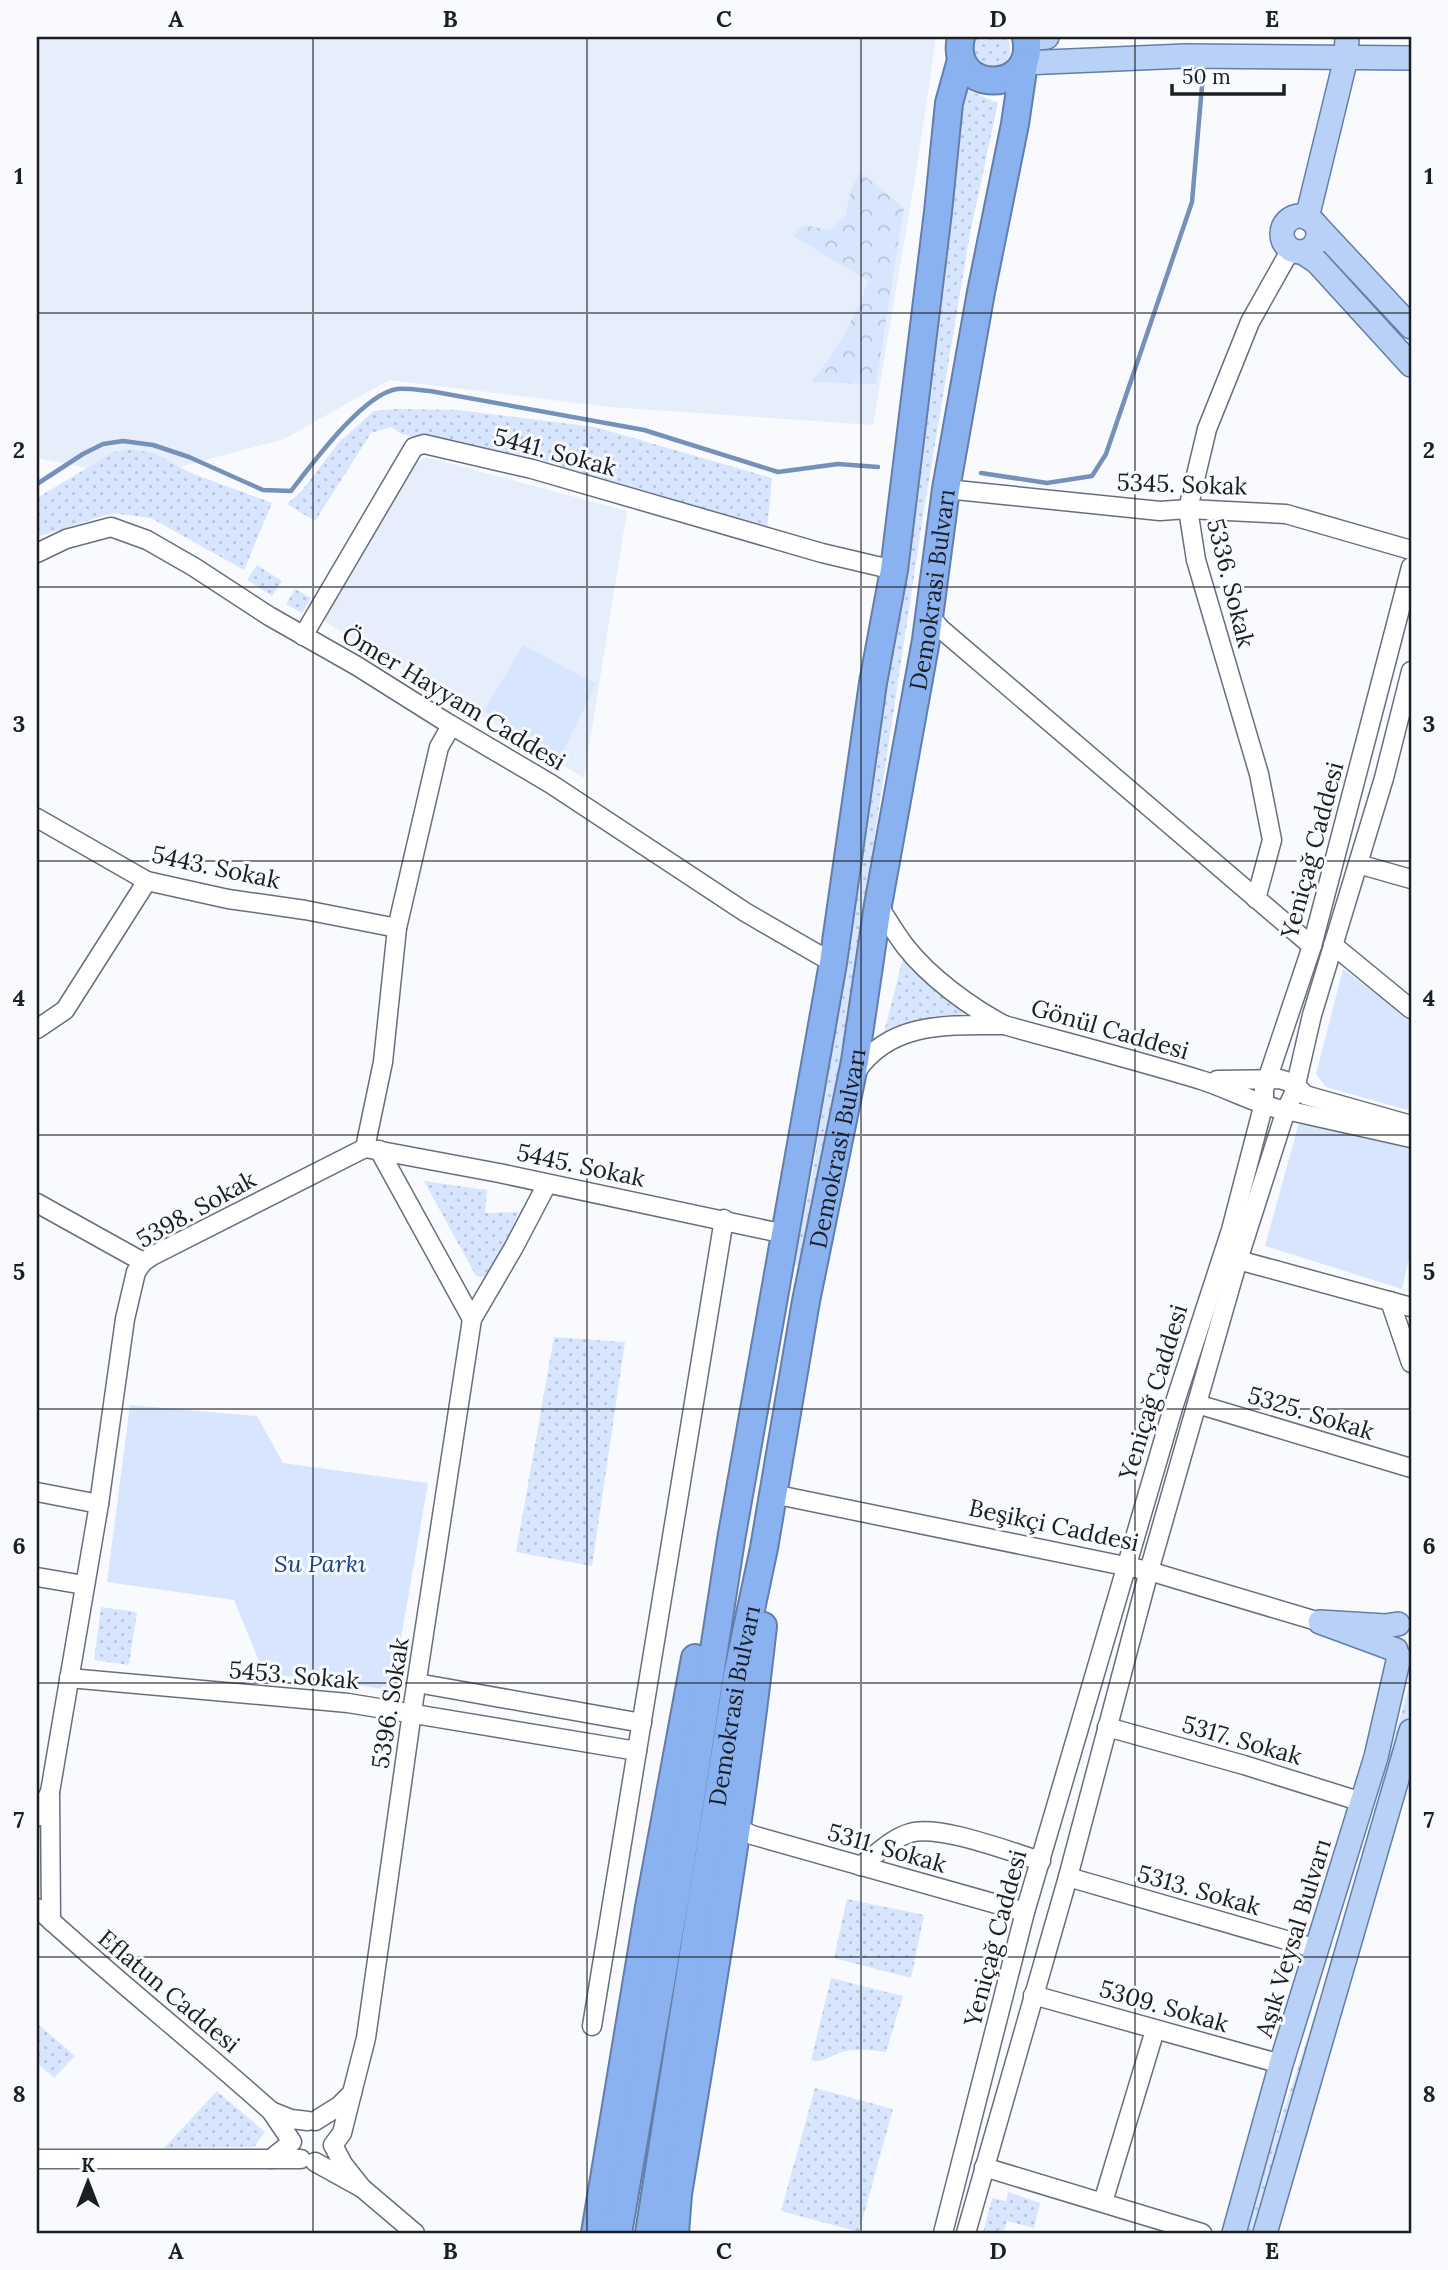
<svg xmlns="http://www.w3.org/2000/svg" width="1448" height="2270" viewBox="0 0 1448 2270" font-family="Lora,serif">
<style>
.built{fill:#e6eefb}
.grass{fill:url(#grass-dots)}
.forest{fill:url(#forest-crowns)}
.park{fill:#d7e6fe}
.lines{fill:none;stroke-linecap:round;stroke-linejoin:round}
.stream{stroke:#7590bb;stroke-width:4.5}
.minor-casing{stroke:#676f7d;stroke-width:21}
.major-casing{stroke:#637ea9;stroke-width:26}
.highway-casing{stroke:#637ea9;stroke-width:30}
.minor{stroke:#fff;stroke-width:18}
.major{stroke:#b9d1f7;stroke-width:23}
.highway{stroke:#8ab2f1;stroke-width:26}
.grid{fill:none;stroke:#1b1e23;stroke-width:2;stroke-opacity:0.55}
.labels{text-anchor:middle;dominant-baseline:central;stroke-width:6;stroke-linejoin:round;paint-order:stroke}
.street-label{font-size:24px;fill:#1b1e23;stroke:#f8fafd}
.park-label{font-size:24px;font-style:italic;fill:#184386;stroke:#f8fafd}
.neatline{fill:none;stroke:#1b1e23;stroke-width:2.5}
.grid-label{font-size:23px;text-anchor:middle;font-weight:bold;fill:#1b1e23}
</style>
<defs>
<pattern id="grass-dots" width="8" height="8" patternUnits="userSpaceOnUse" patternTransform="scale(1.75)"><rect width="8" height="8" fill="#d7e6fe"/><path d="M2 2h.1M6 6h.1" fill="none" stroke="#b8c5d9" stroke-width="1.8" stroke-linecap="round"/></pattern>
<pattern id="forest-crowns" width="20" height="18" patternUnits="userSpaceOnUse" patternTransform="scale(1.75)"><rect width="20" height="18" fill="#d7e6fe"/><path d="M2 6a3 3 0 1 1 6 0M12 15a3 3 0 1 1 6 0" fill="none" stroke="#b8c5d9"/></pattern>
</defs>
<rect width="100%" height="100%" fill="#f8fafd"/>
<g class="built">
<path d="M37,37H936L917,166L873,425L609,407L389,380L284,439L138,478L37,458Z"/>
<path d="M426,457L627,511L584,778L327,623L322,615L415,464Z"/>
</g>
<g class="grass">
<path d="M966,37H1007C1017,63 1001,66 980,70Z"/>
<path d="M960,87L998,103L970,233L924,510L832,1119L802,1267L794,1265L811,1181L839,1009L878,733L908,551L930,386Z"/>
<path d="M395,409L458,410L595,427L772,478L767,530L566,472L402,434L391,427L371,433L315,521L287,504L301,492L339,442L374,411Z"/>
<path d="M127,449L153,453L191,473L272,503L244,570L151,518L112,513L37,537V498L112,453Z"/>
<path d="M257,565L282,581L272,596L247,580Z"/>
<path d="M295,589L311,598L302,613L286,604Z"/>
<path d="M903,958L967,1014L920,1021L883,1036Z"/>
<path d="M424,1181L487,1190L485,1213L519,1212L492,1272L485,1277L476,1276Z"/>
<path d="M554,1337L625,1342L592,1566L516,1552Z"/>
<path d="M101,1607L137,1612L129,1665L94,1660Z"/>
<path d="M1411,1679V1710L1333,1982L1255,2233H1243L1326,1982Z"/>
<path d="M847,1899L924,1915L911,1978L834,1958Z"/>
<path d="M831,1978L903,1996L886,2052C870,2050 854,2048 839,2053C828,2057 823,2063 811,2060Z"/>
<path d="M37,2023L75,2056L54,2078L37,2063Z"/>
<path d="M815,2088L893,2109L859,2232L781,2211Z"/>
<path d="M217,2091L265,2132L254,2147L164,2148Z"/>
<path d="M1008,2192L1040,2203L1034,2228L1007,2221L1003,2233H983L992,2198L1006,2201Z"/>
</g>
<path class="forest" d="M860,172L904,208L876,384L811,382C837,352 855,318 868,281L793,236L804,225L831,230L846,215L851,190Z"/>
<g class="park">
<path d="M523,645L596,684L561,755L484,711Z"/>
<path d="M1343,969L1411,1019V1111L1326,1087L1316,1074Z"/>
<path d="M1300,1119L1411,1147V1249L1402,1289L1265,1246Z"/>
<path d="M130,1405L257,1416L283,1463L428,1483L392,1690L264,1673L234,1600L107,1582Z"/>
</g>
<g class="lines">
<g class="stream">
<path d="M981,473L1047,483L1092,476L1106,454L1192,202L1204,63"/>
<path d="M37,484L83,454L103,444L123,441L153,445L189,457L263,490L291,491C312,464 363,394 397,389C407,388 419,390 430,391L644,430L778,472L838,464L878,467"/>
</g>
<g class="minor-casing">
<g id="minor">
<path d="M946,489L1160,511L1188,509L1286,514L1411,550"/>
<path d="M37,553L66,539L111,527L147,540L194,567L269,616L357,666L446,722L551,784L745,912L833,963"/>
<path d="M929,615L941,629L1312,946"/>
<path d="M303,636L414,447L424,444L532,469L822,553L894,570"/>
<path d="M37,818L147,881L228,899L305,910L397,928"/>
<path d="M1358,864L1411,879"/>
<path d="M1256,899L1272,840L1259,774L1196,560L1188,509L1207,429L1250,322L1291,249"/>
<path d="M1333,945L1411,1009"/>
<path d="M1004,1025C1069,1043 1135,1060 1201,1080C1219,1085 1273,1111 1286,1110L1411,1138"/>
<path d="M37,1029L65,1010L147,881"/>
<path d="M856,1072C890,1021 949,1025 1004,1025C970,1007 929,977 905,946C895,933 887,919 878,905"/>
<path d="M1217,1080L1280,1079L1295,1084L1305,1095L1411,1125"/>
<path d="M365,1148L499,1173L785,1234"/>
<path d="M379,1150L472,1319L514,1247L547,1184"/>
<path d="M37,1203L143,1262"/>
<path d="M1238,1260L1411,1307"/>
<path d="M1390,1301L1411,1363"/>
<path d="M1197,1404L1411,1468"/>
<path d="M37,1492L99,1504"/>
<path d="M773,1494L1149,1571L1320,1622"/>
<path d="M37,1577L84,1585"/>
<path d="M69,1678L348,1703L637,1751"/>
<path d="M417,1683L642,1723"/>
<path d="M1107,1727L1244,1765L1362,1802"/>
<path d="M50,1792L99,1504L125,1319L136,1272L143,1262L152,1256L365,1148L383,1062L397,928L439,747L451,726"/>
<path d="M37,1817L50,1792L51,1921"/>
<path d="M737,1828L752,1835L1025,1912"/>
<path d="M860,1866C875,1856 892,1838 910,1833C939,1824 1010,1852 1041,1861"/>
<path d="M1068,1877L1317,1949"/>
<path d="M37,1908C113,1978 194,2042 271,2111"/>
<path d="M1033,1995L1281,2064"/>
<path d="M592,2026L724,1219"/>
<path d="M352,2093L366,2038L412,1712L472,1319"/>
<path d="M315,2121L339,2106L352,2093L342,2133L333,2145L343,2164L362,2188L315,2162"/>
<path d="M37,2159H271"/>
<path d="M301,2159H271L292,2142L271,2111L291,2119L308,2121"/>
<path d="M984,2167L1202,2233"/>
<path d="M362,2188L415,2233"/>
<path d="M1103,2202L1155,2030"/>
<path d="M943,2233L1025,1912L1173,1408L1231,1230L1264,1103V1089L1312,946L1411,567"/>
<path d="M966,2233L1068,1877L1149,1571L1238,1260L1286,1110L1294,1093L1312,1015L1384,778L1411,671"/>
</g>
</g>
<g class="major-casing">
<g id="major">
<path d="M1027,39L1047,37"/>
<path d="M1024,63L1185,56L1411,58"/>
<circle cx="1300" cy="234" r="18"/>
<path d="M1307,218L1346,58L1347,37"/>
<path d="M1316,225L1411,327"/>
<path d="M1302,252L1317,262L1411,365"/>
<path d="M1396,1650L1320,1622L1385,1626L1398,1624"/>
<path d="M1234,2233L1281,2064L1376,1757L1399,1657"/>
<path d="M1265,2233L1411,1731"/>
</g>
</g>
<g class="highway-casing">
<g id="highway">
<path d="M961,37C948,95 1038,95 1026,37"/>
<path d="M595,2233L649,1907L695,1658"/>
<path d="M618,2233L676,1895L731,1540L833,963L873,683L894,570L938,212L949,103L961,60"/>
<path id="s1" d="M649,2233L737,1675L764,1548L806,1301L855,1061L878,905L926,640L946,489L981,292L1015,124L1024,63"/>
<path d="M675,2233L678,2194C709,2005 742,1816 763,1626"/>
</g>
</g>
<use href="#minor" class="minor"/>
<use href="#major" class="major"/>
<use href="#highway" class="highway"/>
</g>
<path class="grid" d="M313,37V2233M587,37V2233M861,37V2233M1135,37V2233M37,313H1411M37,587H1411M37,861H1411M37,1135H1411M37,1409H1411M37,1683H1411M37,1957H1411"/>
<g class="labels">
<g class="street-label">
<text transform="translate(555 452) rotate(15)">5441. Sokak</text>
<text transform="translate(1182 484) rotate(2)">5345. Sokak</text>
<text transform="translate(1231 583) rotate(76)">5336. Sokak</text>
<text stroke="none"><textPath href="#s1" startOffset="1668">Demokrasi Bulvarı</textPath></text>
<text transform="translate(454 698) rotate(31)">Ömer Hayyam Caddesi</text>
<text transform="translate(1312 850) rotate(-75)">Yeniçağ Caddesi</text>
<text transform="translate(216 867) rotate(12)">5443. Sokak</text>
<text transform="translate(1110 1029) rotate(16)">Gönül Caddesi</text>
<text stroke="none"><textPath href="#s1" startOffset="1101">Demokrasi Bulvarı</textPath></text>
<text transform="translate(581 1165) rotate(12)">5445. Sokak</text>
<text transform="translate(196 1209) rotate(-29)">5398. Sokak</text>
<text transform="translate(1153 1392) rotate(-73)">Yeniçağ Caddesi</text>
<text transform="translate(1311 1413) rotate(17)">5325. Sokak</text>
<text transform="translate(1054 1525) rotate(12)">Beşikçi Caddesi</text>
<text transform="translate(294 1675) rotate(5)">5453. Sokak</text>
<text transform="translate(390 1703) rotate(-81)">5396. Sokak</text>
<text stroke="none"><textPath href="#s1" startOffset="534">Demokrasi Bulvarı</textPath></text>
<text transform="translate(1242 1740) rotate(16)">5317. Sokak</text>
<text transform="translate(887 1848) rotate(16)">5311. Sokak</text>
<text transform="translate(1199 1890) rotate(16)">5313. Sokak</text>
<text transform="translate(995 1938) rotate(-75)">Yeniçağ Caddesi</text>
<text transform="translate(1293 1938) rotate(-73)">Aşık Veysal Bulvarı</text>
<text transform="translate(169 1991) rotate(40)">Eflatun Caddesi</text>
<text transform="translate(1164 2006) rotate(16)">5309. Sokak</text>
</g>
<g class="park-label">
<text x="320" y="1563">Su Parkı</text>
</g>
</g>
<rect width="1448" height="2270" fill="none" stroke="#f8fafd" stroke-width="77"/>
<g transform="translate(88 2182)" stroke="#f8fafd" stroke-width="5" paint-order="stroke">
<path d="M0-5L12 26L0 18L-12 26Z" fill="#1b1e23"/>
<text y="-10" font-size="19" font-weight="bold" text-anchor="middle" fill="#1b1e23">K</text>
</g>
<path d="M1172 84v10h112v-10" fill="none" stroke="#1b1e23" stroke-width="3.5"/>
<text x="1182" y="84" font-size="21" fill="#1b1e23" stroke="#f8fafd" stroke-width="5" paint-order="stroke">50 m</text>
<rect x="38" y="38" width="1372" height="2194" class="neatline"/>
<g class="grid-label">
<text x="176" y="27">A</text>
<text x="450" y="27">B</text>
<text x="724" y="27">C</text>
<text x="998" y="27">D</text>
<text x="1272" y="27">E</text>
<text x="19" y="184">1</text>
<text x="1429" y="184">1</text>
<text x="19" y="458">2</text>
<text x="1429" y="458">2</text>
<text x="19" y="732">3</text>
<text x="1429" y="732">3</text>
<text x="19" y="1006">4</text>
<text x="1429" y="1006">4</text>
<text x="19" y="1280">5</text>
<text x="1429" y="1280">5</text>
<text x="19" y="1554">6</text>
<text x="1429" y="1554">6</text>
<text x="19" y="1828">7</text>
<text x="1429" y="1828">7</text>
<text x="19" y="2102">8</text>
<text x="1429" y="2102">8</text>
<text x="176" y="2259">A</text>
<text x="450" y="2259">B</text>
<text x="724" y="2259">C</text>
<text x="998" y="2259">D</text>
<text x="1272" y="2259">E</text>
</g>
</svg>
